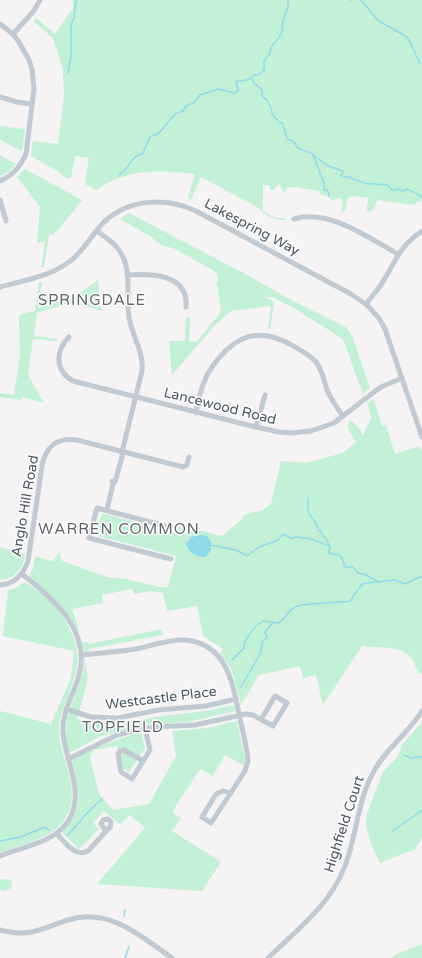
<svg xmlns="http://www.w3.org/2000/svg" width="422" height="958" viewBox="0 0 422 958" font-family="'Varela Round',sans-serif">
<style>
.green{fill:#c3f1d5}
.water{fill:#90daee}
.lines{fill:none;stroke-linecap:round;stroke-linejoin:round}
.stream{stroke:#90daee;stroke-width:1.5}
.street{stroke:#c1cad2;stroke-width:5}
.labels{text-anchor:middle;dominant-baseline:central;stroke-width:3;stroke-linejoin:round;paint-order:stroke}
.street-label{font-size:14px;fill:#4a5661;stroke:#fff}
.neighbourhood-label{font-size:15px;letter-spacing:1px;fill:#5f6368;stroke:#fff}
</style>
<rect width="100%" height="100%" fill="#f5f3f3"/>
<g class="green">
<path d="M73,0H422V200L413,205L378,200L371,212L367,211L366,209L369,198L352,196L348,198L346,208L342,213L341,212L343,202L341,198L332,200L327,196L321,195L319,191L295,187L287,188L284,193L280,185H278L273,190H271L269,185H263V211L276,218H285V220C273,221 265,215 257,207L201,177L191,200L188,198L195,174C159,170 129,168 96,190L85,184L89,158L75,156L71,178H66L59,172L31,156L33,141L58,144L64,96L63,70L53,38L33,21L36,18L55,34L73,8Z"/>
<path d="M0,126L25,129L22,151L0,140Z"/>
<path d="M0,155L16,164L10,171L0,176Z"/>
<path d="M25,169L82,200L59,229L52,235L49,234L44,267L41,268L45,241L37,243L40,207L17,177Z"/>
<path d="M129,213L247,275L293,301L347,328L353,338L370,388L363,394L343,339L292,307L272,297H265L274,302L270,330L268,329L271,306L231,311L216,324L172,375L169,341H185L186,318L190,317L189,341L196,342L221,312L218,289L216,284L218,281L217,274L213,270L173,248L163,246L148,235L120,219Z"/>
<path d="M98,280L101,311L72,302L37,313L34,336L58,339L57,341L33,339L28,375L44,403L22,397L21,400L0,397V393L14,395L20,356L19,315L35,311L39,283L42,282L38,308L75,297Z"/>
<path d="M374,399L382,426L386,425L395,454L420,446L421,450H422V674L418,673C416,669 415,663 412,659C401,644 377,649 362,646L323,705L316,675L303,678L300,666L259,675L241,705L234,677L230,667L220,654L223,649L203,636L197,606L167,611L163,593L150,591L134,594L132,589L102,595L103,603L72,609L80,632C65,608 51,594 29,576L33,569L35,556L51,561L54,560L59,552L62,561L107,577L126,579L160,587H168L176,556L98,536L96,533L101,515L104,514L176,532L180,523V528H190L222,536L241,520L245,514L261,511L271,504L281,461L306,463L343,453L356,442L348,429V422L352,421C356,425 361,429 362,435H363L371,418H372L367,403Z"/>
<path d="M0,547L25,554C23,568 16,579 0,580Z"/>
<path d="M25,582C35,589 48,597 56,606C68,622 80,645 77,665C77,673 73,681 71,688C66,702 58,718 59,732C60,759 81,789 67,815C55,840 22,842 0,854V711L51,724L71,678L74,651L3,636L8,590L14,589Z"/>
<path d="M162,629L163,635L89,649V651L84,652L82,642H88L89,644Z"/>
<path d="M85,659L88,679L77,719L92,722L122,724L155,717L205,711L234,705L235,711L189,722L139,726L99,737L71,752L68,750L66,737L67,718L83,673Z"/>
<path d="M237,721L245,760L243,765L225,755L213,776L200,769L172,812L181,818L172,831L221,862L202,891L97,884L145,828L130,815L120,824L104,811L93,823L99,829L79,849L62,832C76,819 81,803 77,784C76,776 73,768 72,760C93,747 118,739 141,732L145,748L129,772L122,768L117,746L94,750L90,757L99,794L113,810L149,804L176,756L172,731L207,728Z"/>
<path d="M422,722V838L415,849L380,863L371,844L368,833L366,823L367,814L383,772L398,756L402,745Z"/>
<path d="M0,879L12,880L11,888L5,891L0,890Z"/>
<path d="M422,944V958H391L397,954Z"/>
</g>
<path class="water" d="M201,535L207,536L211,542V550L206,557C197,558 188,552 186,544L191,537Z"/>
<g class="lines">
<g class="stream">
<path d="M350,0H352"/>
<path d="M360,0L363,2L377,20L407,37L410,42L420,64"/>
<path d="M68,73L71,55V25L74,18L76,0"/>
<path d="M251,78L254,83L262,90V97L266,99L271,108L272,114L279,122L283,124L287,139L293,141L298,148L311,153L328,166L343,171V173L341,175L342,177H350C356,182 362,180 367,184C376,183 380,185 388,185L392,190L398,189L403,191L407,189C411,192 419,193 422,198"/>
<path d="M313,155L324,183V189L328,191L329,196"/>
<path d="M119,175L124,171L135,157L143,153L150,137L159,133L175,114L183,111L186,106L195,102L200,95L218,89L235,93L238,90L236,81C243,81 249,81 254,75H258L264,70V61L270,53L271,47L279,38L282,32L283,20L288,7V0"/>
<path d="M308,498V512L317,525L318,530L321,531L322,535L325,537L330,547L329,553C344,557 340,553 345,567H353L358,573L364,574L379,582"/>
<path d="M211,545L236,550L245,555H248L259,547L278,540L283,534L291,538L299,537L311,539L329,546"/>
<path d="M232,660L244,648L245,641L254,628L263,621L279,623C285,618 288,611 295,607C307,602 334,604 350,601L362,584L367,583L395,580L405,584L419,577L422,578"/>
<path d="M241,687L261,652L262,642L267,638L265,632L273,623"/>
<path d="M404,755L411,758L422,757"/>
<path d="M393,831L422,810"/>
<path d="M67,836L90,810L102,799"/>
<path d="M0,841L21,837L42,828H46L49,830"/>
<path d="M124,916L125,910"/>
<path d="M125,958L129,947"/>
</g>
<g class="street">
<path d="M0,24L13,34L19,42L29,60L32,69L34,89L26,154C20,167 13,175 0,181"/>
<path d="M13,34L33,12L40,0"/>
<path d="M0,97L17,102L32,104"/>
<path d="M0,200L6,221"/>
<path d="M294,219C328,208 369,238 398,254"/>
<path d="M97,231C108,239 119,246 124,259C131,277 126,299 129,317C132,336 144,352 142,371L122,452V457L115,482L113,484"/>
<path d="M127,275C151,273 189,274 186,307"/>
<path d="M0,287C22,281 47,277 66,264C83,253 91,235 105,221C130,199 164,197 194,210L349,293L366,304L379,318L385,329L422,437"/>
<path d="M366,304C370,299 374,294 378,289C394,267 397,247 422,231"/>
<path d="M69,337C55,351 55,371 73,381L256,427L279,432L291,433L311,431L334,423L374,392L381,387L402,378"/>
<path d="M196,413C198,402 200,390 205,380C208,372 213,366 218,359C238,335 259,328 288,343C298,349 308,353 316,362C322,370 324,380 327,390C331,399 337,408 343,416"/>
<path d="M256,427L265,395"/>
<path d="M107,510L113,484L112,481"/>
<path d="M171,559L89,538L97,508L173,528"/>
<path d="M0,585C15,584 23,575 28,561L42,466C46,446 57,437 77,440L183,467L187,465L189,457"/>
<path d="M81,655C99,653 118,652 136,649C151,646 168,639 184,640C228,643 233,685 240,719C243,733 247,747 248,761L245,771L211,823L202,817L216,794L223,791L231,793"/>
<path d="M66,709L91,717L118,718L158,710L206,706L236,699"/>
<path d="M68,759L117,735L133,731L155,727L195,725L246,714L253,715L273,726L287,703L275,696L262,718"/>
<path d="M143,761L124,750L120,751L118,754L121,772L132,779L150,750L145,728"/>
<path d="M57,834C65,842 75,858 88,851L110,827L111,822L108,819L103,820L101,824L106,831"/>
<path d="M0,856C23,846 51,844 67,823C87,794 65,762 63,732C62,713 72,697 78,679C93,632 55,600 22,574"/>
<path d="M0,930C30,938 40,929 68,920C108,907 141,936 172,958"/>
<path d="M268,958C297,930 331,904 345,866C357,835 357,802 373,773C385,749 408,734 422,711"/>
</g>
</g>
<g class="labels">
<g class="street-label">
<text transform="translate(252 227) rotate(28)">Lakespring Way</text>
<text transform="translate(220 406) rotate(14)">Lancewood Road</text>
<text transform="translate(25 506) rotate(-80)">Anglo Hill Road</text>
<text transform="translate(161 698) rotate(-7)">Westcastle Place</text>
<text transform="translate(344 824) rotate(-72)">Highfield Court</text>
</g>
<g class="neighbourhood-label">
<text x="92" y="300">SPRINGDALE</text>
<text x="119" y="529">WARREN COMMON</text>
<text x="123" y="727">TOPFIELD</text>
</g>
</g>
</svg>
